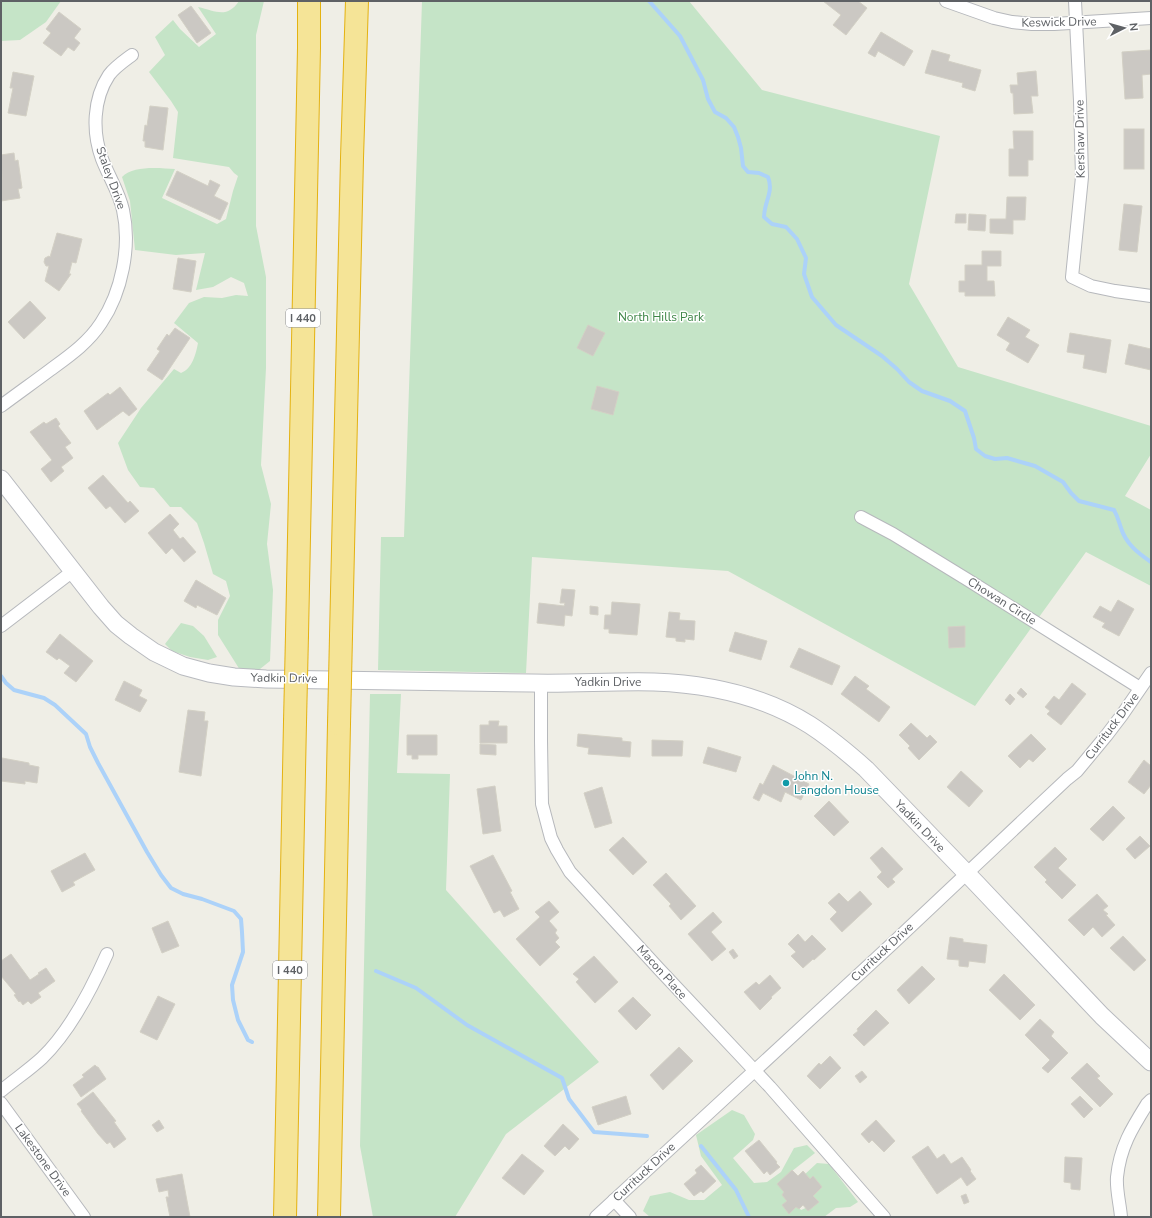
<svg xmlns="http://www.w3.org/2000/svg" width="1152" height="1218" viewBox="0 0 1152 1218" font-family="'Nunito Sans',sans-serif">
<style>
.green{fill:#c5e4c7}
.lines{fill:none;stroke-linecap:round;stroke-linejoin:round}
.stream{stroke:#acd2f9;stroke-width:4}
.building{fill:#cbc8c3;stroke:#d3d0c5}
.street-casing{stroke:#b6b8bc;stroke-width:14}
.secondary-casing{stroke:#b8babf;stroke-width:19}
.highway-casing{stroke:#e4b211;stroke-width:24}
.street{stroke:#fff;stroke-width:12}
.secondary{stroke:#fff;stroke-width:17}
.highway{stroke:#f5e497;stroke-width:22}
.highway-bridge-casing{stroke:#e4b211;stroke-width:24;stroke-linecap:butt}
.highway-bridge{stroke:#f5e497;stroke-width:22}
.culture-dot{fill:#0f9aa8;stroke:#fff;stroke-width:1.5}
.labels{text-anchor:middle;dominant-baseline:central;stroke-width:3;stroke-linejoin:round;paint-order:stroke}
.shield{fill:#fff;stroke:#8e9093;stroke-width:1}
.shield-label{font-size:11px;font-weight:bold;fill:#5e6165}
.street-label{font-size:12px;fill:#5e6165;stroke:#fff}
.park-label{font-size:12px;fill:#3d8546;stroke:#fff}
.culture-label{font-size:12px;fill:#0d838f;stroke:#fff;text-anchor:start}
</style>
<rect width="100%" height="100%" fill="#efeee6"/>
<g class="green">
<path d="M1,1H61L46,22L20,40L1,41Z"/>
<path d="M239,1H264L256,35V226L266,277V368L261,465L271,504L267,544L273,590L270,661L260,669L240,670L218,635V620L230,596L226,581L213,574L204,543L197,523L181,507H170L154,488L140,487L128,470L118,443L141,408L174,369L181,373C192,369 196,354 198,343L174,323L189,303L204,297L222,298L236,295L248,296L244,283L231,277L213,287L196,290L205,253L176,255L135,250L130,201L122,177C133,165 160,168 175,169L162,198L217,224L226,219L233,191L238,176L234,173L229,167L173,158L178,112L171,101L149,72L165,55L155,37L173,20L180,29L199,47L216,34L198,7C216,11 227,19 239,1Z"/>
<path d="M422,1H689L762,90L940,136L909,284L958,367L1151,426V454L1125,496L1151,510V586L1086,552L975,706L728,571L532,557L526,673L378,670L381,537H404Z"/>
<path d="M181,623L193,626L204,636L217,657L208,660L190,657L172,651L165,644Z"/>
<path d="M370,694H401L397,773L450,774L446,890L599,1062L506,1134L455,1217H373L360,1146Z"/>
<path d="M732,1110L744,1115L755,1134L753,1140L733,1158L754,1183L767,1182L781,1172L794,1148L807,1145L815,1153L787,1175L783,1187L801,1210L817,1203L803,1176L817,1163L829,1164L858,1202L850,1207L836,1208L824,1217H650L643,1211L650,1196L670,1192L689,1200H704L722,1185L701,1156L696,1135Z"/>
</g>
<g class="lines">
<g class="stream">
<path d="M649,1L680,36L703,80L708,99L715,112L726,118L734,127L738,137L741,148L743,166L748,172L759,173L768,177C774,192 764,202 764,217L772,224L786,227L797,239L806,258L804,274L812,297L836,325L882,356L897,369L909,382L922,391L950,401L965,411L974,438L976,449L985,456L995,459L1007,458L1035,466L1063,482L1071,493L1079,501L1114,510C1118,517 1119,522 1121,528C1126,544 1138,553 1151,562"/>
<path d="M1,676L6,683L14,690L44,698L55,705L86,734L90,747L98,763L147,852L161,875L171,888L183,894L202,899L234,911L241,919L242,932L243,952L232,985L233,1000L238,1020L248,1040L252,1042"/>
<path d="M376,971L416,988L467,1025L562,1078L569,1099L594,1132L647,1136"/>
<path d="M701,1146L736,1190L749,1217"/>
</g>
</g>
<g class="building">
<path d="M823,1H858L867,8L846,35L833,25L841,15Z"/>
<path d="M191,6L211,33L197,43L178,15Z"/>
<path d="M59,12L81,29L74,38L80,43L74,51L68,47L61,56L43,43L51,33L46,29Z"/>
<path d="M881,32L913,51L904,66L878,51L875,57L868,53Z"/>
<path d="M932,50L950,55L948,61L981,70L975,91L962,87L963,83L925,73Z"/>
<path d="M1151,50V74L1142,75L1143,98L1125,99L1122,52Z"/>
<path d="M1036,71L1038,96H1031L1033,113L1014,114L1013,93H1011L1010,85H1018L1017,73Z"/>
<path d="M13,72L34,76L26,116L8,113L13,88H10Z"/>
<path d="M150,106L168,108L163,150L145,147V141H143L145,125L147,126Z"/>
<rect x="1124" y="129" width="20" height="40"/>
<path d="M1013,131H1033V160H1028V176H1009V149H1014Z"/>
<path d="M14,153L15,161L18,160L22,188L18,189L20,198L1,201V180H2L1,155Z"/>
<path d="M177,171L208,186L210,180L220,185L214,196L228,203L220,220L166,195Z"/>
<path d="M1007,197H1026L1025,220H1013V234L990,233V219H1006Z"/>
<path d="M1124,204L1142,206L1137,252L1119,250Z"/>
<path d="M956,214H966V223H955Z"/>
<path d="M969,214L986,215L985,231L968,230Z"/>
<path d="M57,233L82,239L76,263L72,262L69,274H71L59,291L45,281L49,266H46L44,262L45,258L49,256L50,257Z"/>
<path d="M982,251H1001V266H987V281H994L995,296H965V292H959V281H965V265H982Z"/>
<path d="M178,258L196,261L191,292L173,289Z"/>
<path d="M30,301L46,318L24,339L8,322Z"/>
<path d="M1008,317L1030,330L1025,337L1039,345L1028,363L1006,350L1010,343L997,335Z"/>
<path d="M588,325L605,333L593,356L577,348Z"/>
<path d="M175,328L190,338L162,380L147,370L160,351L157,349L167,334L169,336Z"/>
<path d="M1070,333L1111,340L1106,373L1083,368L1085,355L1067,352Z"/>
<path d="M1129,344L1151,349V370L1125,364Z"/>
<path d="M597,386L619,392L613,415L591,409Z"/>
<path d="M120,387L137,409L129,416L123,411L97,430L84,411L108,393L110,395Z"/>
<path d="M56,418L60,424L58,426L71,443L65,447L73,458L61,467L64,471L51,482L41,469L52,460L30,432L44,422L46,424Z"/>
<path d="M103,475L128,503L130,501L139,511L125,523L110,506L106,509L88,488Z"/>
<path d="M170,514L179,524L173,530L180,539L183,537L196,552L184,562L172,548L166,554L148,533Z"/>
<path d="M196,580L226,598L217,615L197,605L196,608L184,601Z"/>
<path d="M562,589L575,590L572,616L565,615L564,626L537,623L539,603L564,606L565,603H560Z"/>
<path d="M1118,600L1134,609L1119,636L1102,627L1105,623L1093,617L1100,606L1111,612Z"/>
<path d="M612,602L640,604L637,635L609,633V629H604L605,615H611Z"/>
<path d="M590,606L598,607V615L590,614Z"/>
<path d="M669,612L680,613L679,620L695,621L694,640L685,639V642L676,641V638L666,637Z"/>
<path d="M965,626V647L949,648L948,627Z"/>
<path d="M735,632L767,641L761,660L729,651Z"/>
<path d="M60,634L93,661L76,682L64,673L70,666L59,658L57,660L46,652Z"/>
<path d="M799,648L840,666L832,685L790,667Z"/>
<path d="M855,676L869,686L866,689L890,707L879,722L841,694Z"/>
<path d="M124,681L142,690L139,696L147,700L140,712L115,700Z"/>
<path d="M1072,683L1086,694L1061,725L1047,714L1050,711L1045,707L1054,696L1059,700Z"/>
<path d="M1021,688L1027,694L1023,698L1017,693Z"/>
<path d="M1010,694L1015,699L1010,705L1005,700Z"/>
<path d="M188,710L205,712L204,721H208L201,776L179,772Z"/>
<path d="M489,721H499L498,726H507V743H480V725H489Z"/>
<path d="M911,723L927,738L930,735L937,742L919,760L908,748L910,746L899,735Z"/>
<path d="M578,734L622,738V741L631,742L630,757L588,754L589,748L577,746Z"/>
<path d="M1031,734L1046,749L1033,762L1029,759L1020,768L1008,756Z"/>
<path d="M407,735H437V755H418V759H412V755H407Z"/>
<path d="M652,740L683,741L682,756H652Z"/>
<path d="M480,744L496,745V755L480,754Z"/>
<path d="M708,747L741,757L736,772L703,763Z"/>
<path d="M2,758L29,763V765L39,767L37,783L25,781V784L1,781V760Z"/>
<path d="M1144,760L1151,766V785L1144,794L1128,782Z"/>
<path d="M773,765L809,784L801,800L785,792L781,802L763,793L759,801L753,798L760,783L763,785Z"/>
<path d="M961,771L983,791L969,807L947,787Z"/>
<path d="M495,786L501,831L483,834L477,789Z"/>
<path d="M602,787L612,823L595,828L584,793Z"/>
<path d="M829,801L849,822L834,836L814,816Z"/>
<path d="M1113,806L1125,818L1103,841L1090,829Z"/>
<path d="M1140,836L1150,846L1135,859L1126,849Z"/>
<path d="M623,837L647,862L633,875L609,850Z"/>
<path d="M882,847L903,869L892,879L895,882L888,888L877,877L882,872L870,858Z"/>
<path d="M1055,847L1067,859L1058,868L1076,885L1062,899L1045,882L1047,880L1034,867Z"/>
<path d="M85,853L95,870L73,882L75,885L62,892L51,871Z"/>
<path d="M493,855L512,891L510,892L519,909L504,917L500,910L494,913L470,866Z"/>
<path d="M666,873L696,906L681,920L669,906L671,904L653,885Z"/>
<path d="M860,891L872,904L842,932L830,919L837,912L828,903L839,893L848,902Z"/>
<path d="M1097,894L1108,906L1103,910L1108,914L1106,915L1115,925L1102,937L1093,927L1084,936L1068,920Z"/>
<path d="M549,901L559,912L549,921L557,930L555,933L559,938L555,942L560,947L540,966L516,939L540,917L535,912Z"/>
<path d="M713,912L722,922L711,932L726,949L712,961L688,934Z"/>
<path d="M168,921L179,946L162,953L152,928Z"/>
<path d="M798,934L805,942L812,935L826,949L814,960L813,959L803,968L791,956L796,952L788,944Z"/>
<path d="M1123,936L1146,960L1134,971L1110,948Z"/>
<path d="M950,937L963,939V942L987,945L985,963L969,961L968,967L959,966V960L947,959Z"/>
<path d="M733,949L738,956L734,959L729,952Z"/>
<path d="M11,954L30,980L39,974L38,973L46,968L55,981L38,993L41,997L31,1004L28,1001L23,1005L20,1001L19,1002L14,995L16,994L1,976V961Z"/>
<path d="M594,956L618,982L595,1003L576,982L579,979L573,974Z"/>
<path d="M922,966L935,979L909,1004L897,990Z"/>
<path d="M1004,974L1035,1005L1020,1020L989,990Z"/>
<path d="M770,975L781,988L771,997L772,998L760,1010L744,992L756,982L759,985Z"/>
<path d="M158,996L175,1004L157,1040L140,1032Z"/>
<path d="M633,997L651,1015L636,1030L618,1011Z"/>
<path d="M876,1010L889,1023L864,1046L853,1035L858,1031L857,1029Z"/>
<path d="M1040,1019L1054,1032L1051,1036L1068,1053L1048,1073L1042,1068L1050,1060L1025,1035Z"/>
<path d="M679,1047L693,1061L663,1090L650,1075Z"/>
<path d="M830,1056L841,1068L820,1089L807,1076L819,1063L821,1065Z"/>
<path d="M1087,1063L1100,1076L1097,1078L1113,1094L1100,1107L1071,1078Z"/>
<path d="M95,1065L97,1067H98L106,1079L81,1097L73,1085L84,1077L82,1075Z"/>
<path d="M862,1071L867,1077L860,1083L855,1076Z"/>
<path d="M93,1092L116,1121L114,1122L126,1139L114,1148L110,1142L107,1144L98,1134L81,1111L82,1110L77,1104Z"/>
<path d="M626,1096L631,1114L598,1125L592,1107Z"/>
<path d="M1080,1096L1093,1109L1084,1118L1071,1104Z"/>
<path d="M159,1120L164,1128L157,1132L152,1125Z"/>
<path d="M876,1120L895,1141L884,1152L872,1140L869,1143L861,1134Z"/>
<path d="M563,1124L579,1139L569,1150L565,1146L555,1156L544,1146Z"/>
<path d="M759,1140L777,1162L776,1163L780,1167L770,1175L767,1171L764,1174L745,1151Z"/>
<path d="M928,1146L937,1159L944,1154L951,1164L962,1157L971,1170L970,1171L976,1179L967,1186L961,1177L937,1194L912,1157Z"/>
<path d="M522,1154L544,1171L524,1195L502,1178Z"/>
<path d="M1065,1157L1082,1158L1080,1190L1071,1189V1183L1064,1182Z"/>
<path d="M701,1165L716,1181L703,1193L701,1191L694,1196L684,1184L697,1173L695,1170Z"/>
<path d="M792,1170L798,1176L803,1171L810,1179L813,1176L822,1187L813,1196L819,1202L808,1211L803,1205L799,1209L796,1207L789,1214L782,1205L787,1201L782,1195L784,1192L777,1184Z"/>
<path d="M182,1174L190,1217H170L166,1197H169L168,1190L159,1192L156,1179Z"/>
<path d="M966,1194L969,1202L964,1204L961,1196Z"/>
</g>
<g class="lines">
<g class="street-casing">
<g id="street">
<path d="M946,1L994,18L1012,22L1032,24H1054L1151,18"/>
<path d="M1075,1L1080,101L1082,177L1072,277L1091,286L1115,291L1151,296"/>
<path d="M1,406C17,394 34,382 50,370C69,356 88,343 101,323C122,292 131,246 123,210C119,192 109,177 102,159C92,132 93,99 109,75C115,67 124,61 132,55"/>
<path d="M861,517L893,534L968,580L1140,688"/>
<path d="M1,626L73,571"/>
<path d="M541,683V741L542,804L551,838L557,850L570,872L659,969L770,1087L884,1217"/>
<path d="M1,1091C14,1080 29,1070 42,1058C69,1032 92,988 107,954"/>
<path d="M1,1103L84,1217"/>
<path d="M614,1200L630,1217"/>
<path d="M596,1217L893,943L1067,779L1077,771L1106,736L1122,715L1151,673"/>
<path d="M1121,1217C1120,1204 1116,1190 1117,1177C1120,1147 1132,1128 1147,1104L1151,1100"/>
</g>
</g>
<g class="secondary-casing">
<path id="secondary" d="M1,479L101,607L116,624L131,636L154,652L183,666L209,673L234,677L266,679C354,680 443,681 532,683C573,684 613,681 654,682C707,684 764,696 810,725C830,738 848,753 866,769L977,884L1102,1016L1151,1062"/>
</g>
<g class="highway-casing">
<g id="highway">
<path d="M297,635L309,48V1"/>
<path d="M341,636L352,158L357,1"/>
<path d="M285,1217L295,722"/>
<path d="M329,1217L339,724"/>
</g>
</g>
<use href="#street" class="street"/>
<use href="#secondary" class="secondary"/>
<use href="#highway" class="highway"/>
<g class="highway-bridge-casing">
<g id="highway-bridge">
<path d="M295,722L297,635"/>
<path d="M339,724L341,636"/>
</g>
</g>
<use href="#highway-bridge" class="highway-bridge"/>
</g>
<circle class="culture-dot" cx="786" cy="783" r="4"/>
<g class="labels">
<g class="shield">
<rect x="286" y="309" width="34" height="18" rx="3"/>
<rect x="273" y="961" width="34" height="18" rx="3"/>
</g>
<g class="shield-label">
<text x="303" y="318">I 440</text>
<text x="290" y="970">I 440</text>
</g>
<g class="street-label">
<text transform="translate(1059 22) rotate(-1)">Keswick Drive</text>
<text transform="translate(1080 139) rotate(-91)">Kershaw Drive</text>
<text transform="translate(111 178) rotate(70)">Staley Drive</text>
<text transform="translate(1002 601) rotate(32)">Chowan Circle</text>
<text transform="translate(284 678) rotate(1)">Yadkin Drive</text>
<text x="608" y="682">Yadkin Drive</text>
<text transform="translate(1112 726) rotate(-53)">Currituck Drive</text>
<text transform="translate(920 826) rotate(46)">Yadkin Drive</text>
<text transform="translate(882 952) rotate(-43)">Currituck Drive</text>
<text transform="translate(662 972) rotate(48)">Macon Place</text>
<text transform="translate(43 1160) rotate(54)">Lakestone Drive</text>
<text transform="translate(644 1172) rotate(-43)">Currituck Drive</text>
</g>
<g class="park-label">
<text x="661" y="317">North Hills Park</text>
</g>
<g class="culture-label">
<text x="794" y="776">John N.<tspan x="794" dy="14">Langdon House</tspan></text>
</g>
</g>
<rect width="1152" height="1218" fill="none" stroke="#5e6165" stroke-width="4"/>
<g transform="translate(1124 28) rotate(84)" stroke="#ffffff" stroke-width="3" paint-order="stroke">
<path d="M0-3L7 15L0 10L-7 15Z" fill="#5e6165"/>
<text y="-6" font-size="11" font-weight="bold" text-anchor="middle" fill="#5e6165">N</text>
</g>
</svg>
